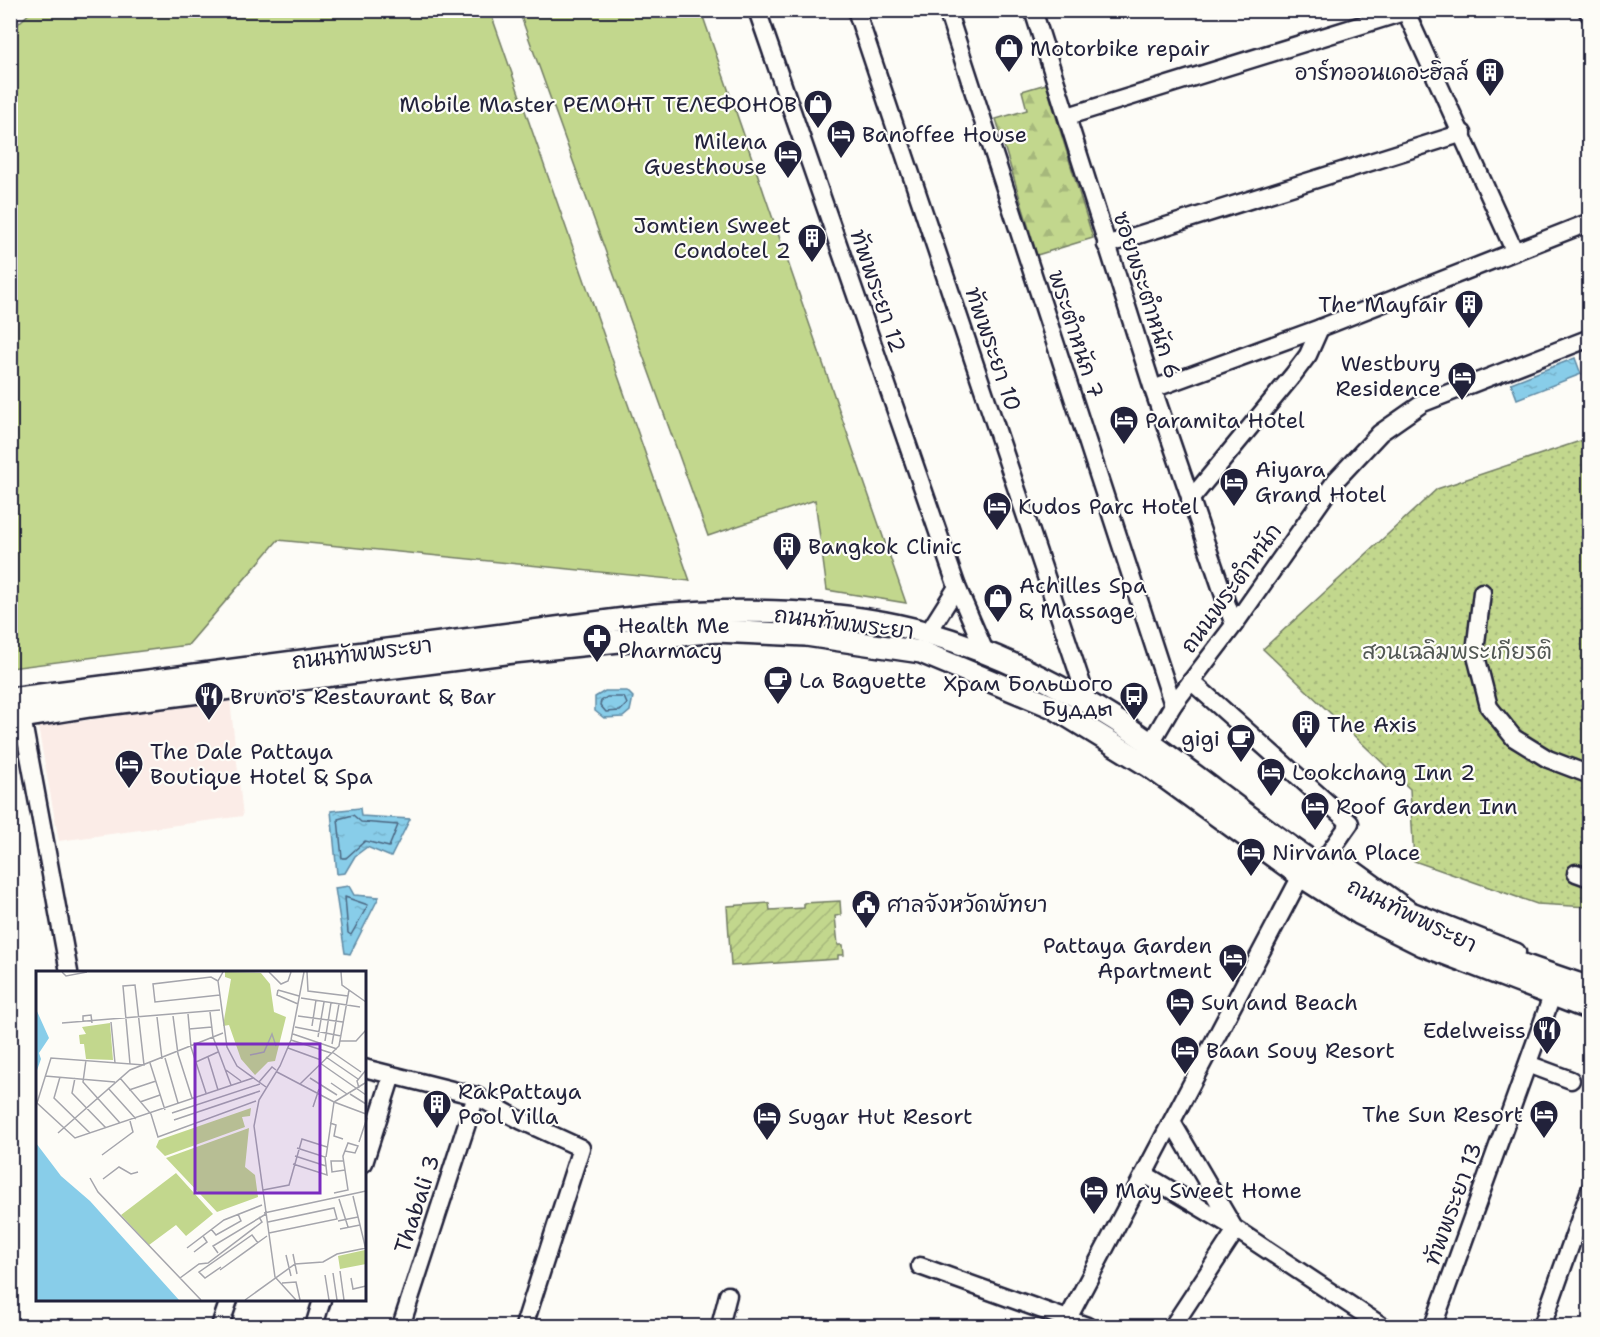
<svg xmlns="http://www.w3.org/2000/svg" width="1600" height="1337" viewBox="0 0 1600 1337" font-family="'Shantell Sans','Playpen Sans Thai',sans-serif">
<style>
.built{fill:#fbece7}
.grass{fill:#c2d78d;stroke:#727c64;stroke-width:1.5}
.forest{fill:url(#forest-firs);stroke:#727c64;stroke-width:1.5}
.park{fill:url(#park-dots);stroke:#727c64;stroke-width:1.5}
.garden{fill:url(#garden-furrows);stroke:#727c64;stroke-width:1.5}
.water{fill:url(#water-ripples);stroke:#5f89a3;stroke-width:1.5}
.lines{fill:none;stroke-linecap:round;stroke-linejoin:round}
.shore{stroke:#4b6681;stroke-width:1.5}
.minor-casing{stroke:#22223b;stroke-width:21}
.major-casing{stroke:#22223b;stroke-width:26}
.minor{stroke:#fdfcf7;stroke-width:16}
.major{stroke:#fdfcf7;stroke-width:21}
.labels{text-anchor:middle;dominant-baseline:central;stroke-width:4.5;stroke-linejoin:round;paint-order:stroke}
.poi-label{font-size:22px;fill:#22223b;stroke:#fdfcf7;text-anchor:start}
.street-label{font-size:22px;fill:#22223b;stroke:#fdfcf7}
.park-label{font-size:22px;fill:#525854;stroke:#fdfcf7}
.inset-road{fill:none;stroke:#a5a5ac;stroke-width:1.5}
.view{fill:#7b2cbf;fill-opacity:0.15;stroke:#7b2cbf;stroke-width:3}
.inset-edge{fill:none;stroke:#22223b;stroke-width:3}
</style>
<defs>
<pattern id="forest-firs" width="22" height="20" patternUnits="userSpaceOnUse" patternTransform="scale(1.5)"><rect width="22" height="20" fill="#c2d78d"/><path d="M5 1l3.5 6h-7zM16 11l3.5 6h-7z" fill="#a6b87b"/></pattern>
<pattern id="park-dots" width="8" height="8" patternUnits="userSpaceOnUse" patternTransform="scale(1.5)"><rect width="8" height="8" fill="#c2d78d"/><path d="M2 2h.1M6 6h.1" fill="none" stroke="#a6b87b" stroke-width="1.8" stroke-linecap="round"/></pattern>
<pattern id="garden-furrows" width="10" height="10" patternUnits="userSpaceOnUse" patternTransform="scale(1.5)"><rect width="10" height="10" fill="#c2d78d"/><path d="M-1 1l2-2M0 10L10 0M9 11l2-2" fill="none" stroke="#a6b87b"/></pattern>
<pattern id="water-ripples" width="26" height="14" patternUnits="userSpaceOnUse" patternTransform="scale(1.5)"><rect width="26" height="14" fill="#88cde9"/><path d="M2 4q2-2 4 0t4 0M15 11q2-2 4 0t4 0" fill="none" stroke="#75b0c9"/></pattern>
</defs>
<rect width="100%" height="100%" fill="#fdfcf7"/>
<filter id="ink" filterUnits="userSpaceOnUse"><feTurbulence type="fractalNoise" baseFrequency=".0167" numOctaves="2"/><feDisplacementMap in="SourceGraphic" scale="12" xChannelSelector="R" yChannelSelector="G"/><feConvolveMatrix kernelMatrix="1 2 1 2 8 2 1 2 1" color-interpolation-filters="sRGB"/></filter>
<g filter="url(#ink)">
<path class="built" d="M230,700L243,816L59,841L38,727Z"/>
<g class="grass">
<path d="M33,10L490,11L690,581L278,540L188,645L11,668L10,31Z"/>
<path d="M519,11H701L906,603L827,590L815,500L708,536Z"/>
</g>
<path class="forest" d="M1046,84L1093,238L1037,255L996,119L1027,110L1022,91Z"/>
<path class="park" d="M1589,438V907L1537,904L1414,861L1410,789L1263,649L1437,489Z"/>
<path class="garden" d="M840,901L841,915L835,916L838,945H843L844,955H838V959L731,966L727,906L769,903L770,910L804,908V903Z"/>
<g class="water">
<path d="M1575,358L1581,374L1517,399L1511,383Z"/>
<path d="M605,691H627L633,697L630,711L623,717L604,718L595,711V697Z"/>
<path d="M360,808L361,816L410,819L391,857L367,847L355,856L345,873L337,874L331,811Z"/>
<path d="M349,886L354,895L379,897L350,954L345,953L335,888Z"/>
</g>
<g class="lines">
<g class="shore">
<path d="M607,697H624L627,704L620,711L606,712L600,705L601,701Z"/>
<path d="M353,815L361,822L398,825L389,847L365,841L346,858H342L338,819Z"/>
<path d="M345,897L368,905L351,935L348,933Z"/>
</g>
<g class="minor-casing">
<g id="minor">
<path d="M757,10L957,587L986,654"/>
<path d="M856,10L1088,702"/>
<path d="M947,10L1173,705"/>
<path d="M1033,10L1153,389L1234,625"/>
<path d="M1587,10L1590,15"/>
<path d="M1406,12L1514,250"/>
<path d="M1068,116L1410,10"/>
<path d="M1106,245L1463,133"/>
<path d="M1153,389L1320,328L1590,222"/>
<path d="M1190,500L1293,375L1308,355L1320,328"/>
<path d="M1482,592L1475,652L1489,707L1514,738L1548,759L1590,775"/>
<path d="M928,633L957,587"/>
<path d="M1191,681L1350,823L1319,867"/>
<path d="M22,717L69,972"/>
<path d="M1145,753L1173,705L1234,625L1336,480L1380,433L1423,403L1590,338"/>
<path d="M1330,852L1410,910L1517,952L1513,962"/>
<path d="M1576,873L1590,878"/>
<path d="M1528,1064L1571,1080"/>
<path d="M364,1068L476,1096L522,1121L581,1148L524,1326"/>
<path d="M1172,1122L1234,1228L1382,1326"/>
<path d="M364,1163L392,1075"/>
<path d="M1146,1175L1231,1226"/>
<path d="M920,1266L1087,1326"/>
<path d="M220,1326L229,1300"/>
<path d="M314,1326L322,1300"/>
<path d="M401,1326L476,1096"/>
<path d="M720,1326L728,1295"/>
<path d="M1064,1326L1301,876"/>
<path d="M1173,1326L1236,1230"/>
<path d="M1433,1326L1552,996"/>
<path d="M1542,1326L1590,1190"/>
</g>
</g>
<g class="major-casing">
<g id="major">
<path d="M10,699L656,615C742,608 845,609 928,633C1008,656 1083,696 1150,743C1223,794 1291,854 1370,898C1439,937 1515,963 1590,988"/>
<path d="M10,719L90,706L513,652L716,631L806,635L921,652L1053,707L1149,766L1301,876L1359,913L1423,945L1590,1009"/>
</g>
</g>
<use href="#minor" class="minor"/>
<use href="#major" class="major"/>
</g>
</g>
<defs>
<g id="shop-pin" transform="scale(1.5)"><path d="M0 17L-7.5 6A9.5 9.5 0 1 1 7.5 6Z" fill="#22223b" stroke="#fdfcf7"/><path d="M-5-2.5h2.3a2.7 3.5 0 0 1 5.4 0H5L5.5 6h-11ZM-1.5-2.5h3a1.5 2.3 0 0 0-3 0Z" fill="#fff"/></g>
<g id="building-pin" transform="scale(1.5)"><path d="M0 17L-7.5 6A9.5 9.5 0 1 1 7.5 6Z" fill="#22223b" stroke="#fdfcf7"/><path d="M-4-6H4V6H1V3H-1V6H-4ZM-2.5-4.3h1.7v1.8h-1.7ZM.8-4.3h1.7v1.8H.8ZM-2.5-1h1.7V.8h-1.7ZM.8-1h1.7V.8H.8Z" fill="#fff"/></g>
<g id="hotel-pin" transform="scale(1.5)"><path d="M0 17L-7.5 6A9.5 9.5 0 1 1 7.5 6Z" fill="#22223b" stroke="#fdfcf7"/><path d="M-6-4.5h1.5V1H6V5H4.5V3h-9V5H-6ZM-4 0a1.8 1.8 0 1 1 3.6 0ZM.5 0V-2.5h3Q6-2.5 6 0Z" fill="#fff"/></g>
<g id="pharmacy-pin" transform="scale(1.5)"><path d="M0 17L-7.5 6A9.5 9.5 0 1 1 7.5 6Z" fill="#22223b" stroke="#fdfcf7"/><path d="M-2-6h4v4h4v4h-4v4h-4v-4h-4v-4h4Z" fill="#fff"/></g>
<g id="cafe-pin" transform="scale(1.5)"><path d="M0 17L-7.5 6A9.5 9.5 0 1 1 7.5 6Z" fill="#22223b" stroke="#fdfcf7"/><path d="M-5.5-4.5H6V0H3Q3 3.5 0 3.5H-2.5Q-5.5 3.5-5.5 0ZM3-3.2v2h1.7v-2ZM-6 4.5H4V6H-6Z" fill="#fff"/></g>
<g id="restaurant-pin" transform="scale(1.5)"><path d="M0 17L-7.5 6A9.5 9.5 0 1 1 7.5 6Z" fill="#22223b" stroke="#fdfcf7"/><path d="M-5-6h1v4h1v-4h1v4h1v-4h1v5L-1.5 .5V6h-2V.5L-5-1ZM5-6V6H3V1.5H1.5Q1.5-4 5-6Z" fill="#fff"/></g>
<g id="bus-pin" transform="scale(1.5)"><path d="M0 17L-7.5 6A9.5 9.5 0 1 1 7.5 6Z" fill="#22223b" stroke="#fdfcf7"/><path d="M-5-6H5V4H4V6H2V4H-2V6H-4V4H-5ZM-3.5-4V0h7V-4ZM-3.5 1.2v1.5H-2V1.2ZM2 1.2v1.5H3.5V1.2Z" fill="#fff"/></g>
<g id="civic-pin" transform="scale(1.5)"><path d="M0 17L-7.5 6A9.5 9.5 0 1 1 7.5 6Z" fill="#22223b" stroke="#fdfcf7"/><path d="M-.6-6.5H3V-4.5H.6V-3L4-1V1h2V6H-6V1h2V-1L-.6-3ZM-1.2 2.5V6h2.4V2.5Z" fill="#fff"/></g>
</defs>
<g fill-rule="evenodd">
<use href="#shop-pin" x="1009" y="48"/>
<use href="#building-pin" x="1490" y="72"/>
<use href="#shop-pin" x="818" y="104"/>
<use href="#hotel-pin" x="841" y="134"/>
<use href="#hotel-pin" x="788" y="154"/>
<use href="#building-pin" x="812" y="238"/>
<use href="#building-pin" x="1469" y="304"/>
<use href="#hotel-pin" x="1462" y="376"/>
<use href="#hotel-pin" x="1124" y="420"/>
<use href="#hotel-pin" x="1234" y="482"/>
<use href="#hotel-pin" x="997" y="506"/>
<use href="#building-pin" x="787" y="546"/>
<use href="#shop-pin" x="998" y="598"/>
<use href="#pharmacy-pin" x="597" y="638"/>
<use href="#cafe-pin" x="778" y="680"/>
<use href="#restaurant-pin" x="209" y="696"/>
<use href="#bus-pin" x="1134" y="696"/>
<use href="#building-pin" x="1306" y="724"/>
<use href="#cafe-pin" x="1241" y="738"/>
<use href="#hotel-pin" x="129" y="764"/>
<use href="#hotel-pin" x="1271" y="772"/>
<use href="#hotel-pin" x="1315" y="806"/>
<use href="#hotel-pin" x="1251" y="852"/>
<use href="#civic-pin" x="866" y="904"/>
<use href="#hotel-pin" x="1233" y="958"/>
<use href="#hotel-pin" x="1180" y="1002"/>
<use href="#restaurant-pin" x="1547" y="1030"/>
<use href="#hotel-pin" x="1185" y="1050"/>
<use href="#building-pin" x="437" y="1104"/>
<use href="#hotel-pin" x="1544" y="1114"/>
<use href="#hotel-pin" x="767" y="1116"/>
<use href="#hotel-pin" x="1094" y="1190"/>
</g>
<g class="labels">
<g class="poi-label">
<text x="1030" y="48">Motorbike repair</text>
<text x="1469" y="72" text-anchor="end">อาร์ทออนเดอะฮิลล์</text>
<text x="797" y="104" text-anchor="end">Mobile Master РЕМОНТ ТЕЛЕФОНОВ</text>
<text x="862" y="134">Banoffee House</text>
<text x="767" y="141" text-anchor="end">Milena<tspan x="767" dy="25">Guesthouse</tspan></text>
<text x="791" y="225" text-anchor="end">Jomtien Sweet<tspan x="791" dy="25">Condotel 2</tspan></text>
<text x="1448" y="304" text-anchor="end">The Mayfair</text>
<text x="1441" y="363" text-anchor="end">Westbury<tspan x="1441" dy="25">Residence</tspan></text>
<text x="1145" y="420">Paramita Hotel</text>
<text x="1255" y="469">Aiyara<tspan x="1255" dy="25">Grand Hotel</tspan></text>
<text x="1018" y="506">Kudos Parc Hotel</text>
<text x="808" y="546">Bangkok Clinic</text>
<text x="1019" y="585">Achilles Spa<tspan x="1019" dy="25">&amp; Massage</tspan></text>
<text x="618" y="625">Health Me<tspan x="618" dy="25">Pharmacy</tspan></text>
<text x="799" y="680">La Baguette</text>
<text x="1113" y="683" text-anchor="end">Храм Большого<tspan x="1113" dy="25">Будды</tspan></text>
<text x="230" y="696">Bruno's Restaurant &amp; Bar</text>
<text x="1327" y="724">The Axis</text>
<text x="1220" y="738" text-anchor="end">gigi</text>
<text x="150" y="751">The Dale Pattaya<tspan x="150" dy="25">Boutique Hotel &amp; Spa</tspan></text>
<text x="1292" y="772">Lookchang Inn 2</text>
<text x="1336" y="806">Roof Garden Inn</text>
<text x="1272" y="852">Nirvana Place</text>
<text x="887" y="904">ศาลจังหวัดพัทยา</text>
<text x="1212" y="945" text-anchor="end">Pattaya Garden<tspan x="1212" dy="25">Apartment</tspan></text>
<text x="1201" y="1002">Sun and Beach</text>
<text x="1526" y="1030" text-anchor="end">Edelweiss</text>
<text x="1206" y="1050">Baan Souy Resort</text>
<text x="458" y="1091">RakPattaya<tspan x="458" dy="25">Pool Villa</tspan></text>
<text x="1523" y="1114" text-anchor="end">The Sun Resort</text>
<text x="788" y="1116">Sugar Hut Resort</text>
<text x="1115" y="1190">May Sweet Home</text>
</g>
<g class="street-label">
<text transform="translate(878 291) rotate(71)">ทัพพระยา 12</text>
<text transform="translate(1147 295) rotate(72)">ซอยพระตำหนัก 6</text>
<text transform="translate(1076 334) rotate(72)">พระตำหนัก 7</text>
<text transform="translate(993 349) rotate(71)">ทัพพระยา 10</text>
<text transform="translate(1231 588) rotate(-54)">ถนนพระตำหนัก</text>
<text transform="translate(844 623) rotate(7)">ถนนทัพพระยา</text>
<text transform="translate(362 653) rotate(-7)">ถนนทัพพระยา</text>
<text transform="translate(1412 915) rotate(26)">ถนนทัพพระยา</text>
<text transform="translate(417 1204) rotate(-72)">Thabali 3</text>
<text transform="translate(1453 1204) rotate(-70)">ทัพพระยา 13</text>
</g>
<g class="park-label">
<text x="1457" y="651">สวนเฉลิมพระเกียรติ</text>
</g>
</g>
<g transform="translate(36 971)">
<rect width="330" height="330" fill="#fdfcf7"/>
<path d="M74,52L77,89L50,88L48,73H44L43,64L50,63L46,56ZM215,137L214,145L206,146L209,156L129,185L120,176L123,169ZM213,157L209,196L219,204L222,226L181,241L130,187ZM140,202L177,243L150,265L140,254L113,274L85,244ZM329,279L330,293L304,298L302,285Z" fill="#c2d78d"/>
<path d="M189,1L225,2L234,13L238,41L250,46L239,90L232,91L219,104L205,88L193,54L187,55L195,8L189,6Z" fill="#c2d78d"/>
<path d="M0,38L13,67L3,82L5,88L0,102ZM0,172L25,205L54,230L143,329H0Z" fill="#88cde9"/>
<path class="inset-road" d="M26,1L30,5L51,1M187,1L182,10L191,76L201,95L230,116M233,1L245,13L252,10L255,1M271,1L272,20L312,25M305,1L306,14L330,31M182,10L175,6L117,13L119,31L184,24M242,19L241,24L262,33M242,19L263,25M265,27L324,36M174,41L177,66L195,114M152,43L155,76L170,122M137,45L142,83L156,127M262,45L307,51M121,46L126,88M52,50H47V45L55,44L56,52M75,51L79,92M26,52L184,39M276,55L280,29M259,56L305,65M153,58L176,56M257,63L301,78M282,66L288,31M255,69L295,82M289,70L295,32M304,70H320L330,59M296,73L303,33M252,77L285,89M296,81L325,101M214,84L228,81L236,63L240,75M172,86L182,119M290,86L322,108M129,87L142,132M50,89L47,111L84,152M160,91L182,81M114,92L129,139M284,92L330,124M94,93L87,15L99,14L108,94L15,87L1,132L39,167L217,107M190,99L205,110M241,101L298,131L330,143M9,105L79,111M24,106L18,127L54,162M39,107L36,122L70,157M84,107L115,143L122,166L220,130M274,107L301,124M223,111L236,96L240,99M295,112L311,123M264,113L303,75L313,19M72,117L100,148M323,117L321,110L330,99M93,119L120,110M314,123L330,133M104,131L124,124M277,136L283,118M136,142L224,113M138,149L224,120M294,152L300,154L298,165L307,168M22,162L94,99L187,62M323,171L330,150M66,184L97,161L94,150M259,185L290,195M290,186L298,131L329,112M307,190H295L296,201L309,199M257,193L291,204L289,186L261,177M54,207L62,221L165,329M67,208L83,196L95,203L102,201M227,219L253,214L266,168L291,176M298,222L312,219L307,186V185L312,172L322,175L319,182L309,180M317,225L330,279M303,228L312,256M228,242L330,220M302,250L322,246M232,251L298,237L301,248L233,262M175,258L180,264L205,250L202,243M304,258L324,254M151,277L188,249L226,234M158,281L171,271L167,265M182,282L177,275L230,243M257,283L261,303M250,284L255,305M185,296L169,307L163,301L216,264L222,272M184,299L231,265M304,300L308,329M297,302L301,329M289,304L293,329M144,307L163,293L172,292L226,251L223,246M315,307L317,318L330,315M246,312L260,311L264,329M209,329L259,293L287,291L301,283L330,277M260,329L239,306L218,155L223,129L244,95L255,69L268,1"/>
<path class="view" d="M159,73H284V222H159Z"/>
<rect width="330" height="330" class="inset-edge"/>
</g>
<rect width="1600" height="1337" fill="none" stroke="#fdfcf7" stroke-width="36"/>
<rect x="18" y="18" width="1564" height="1301" fill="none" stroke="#22223b" stroke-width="2" filter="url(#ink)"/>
</svg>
